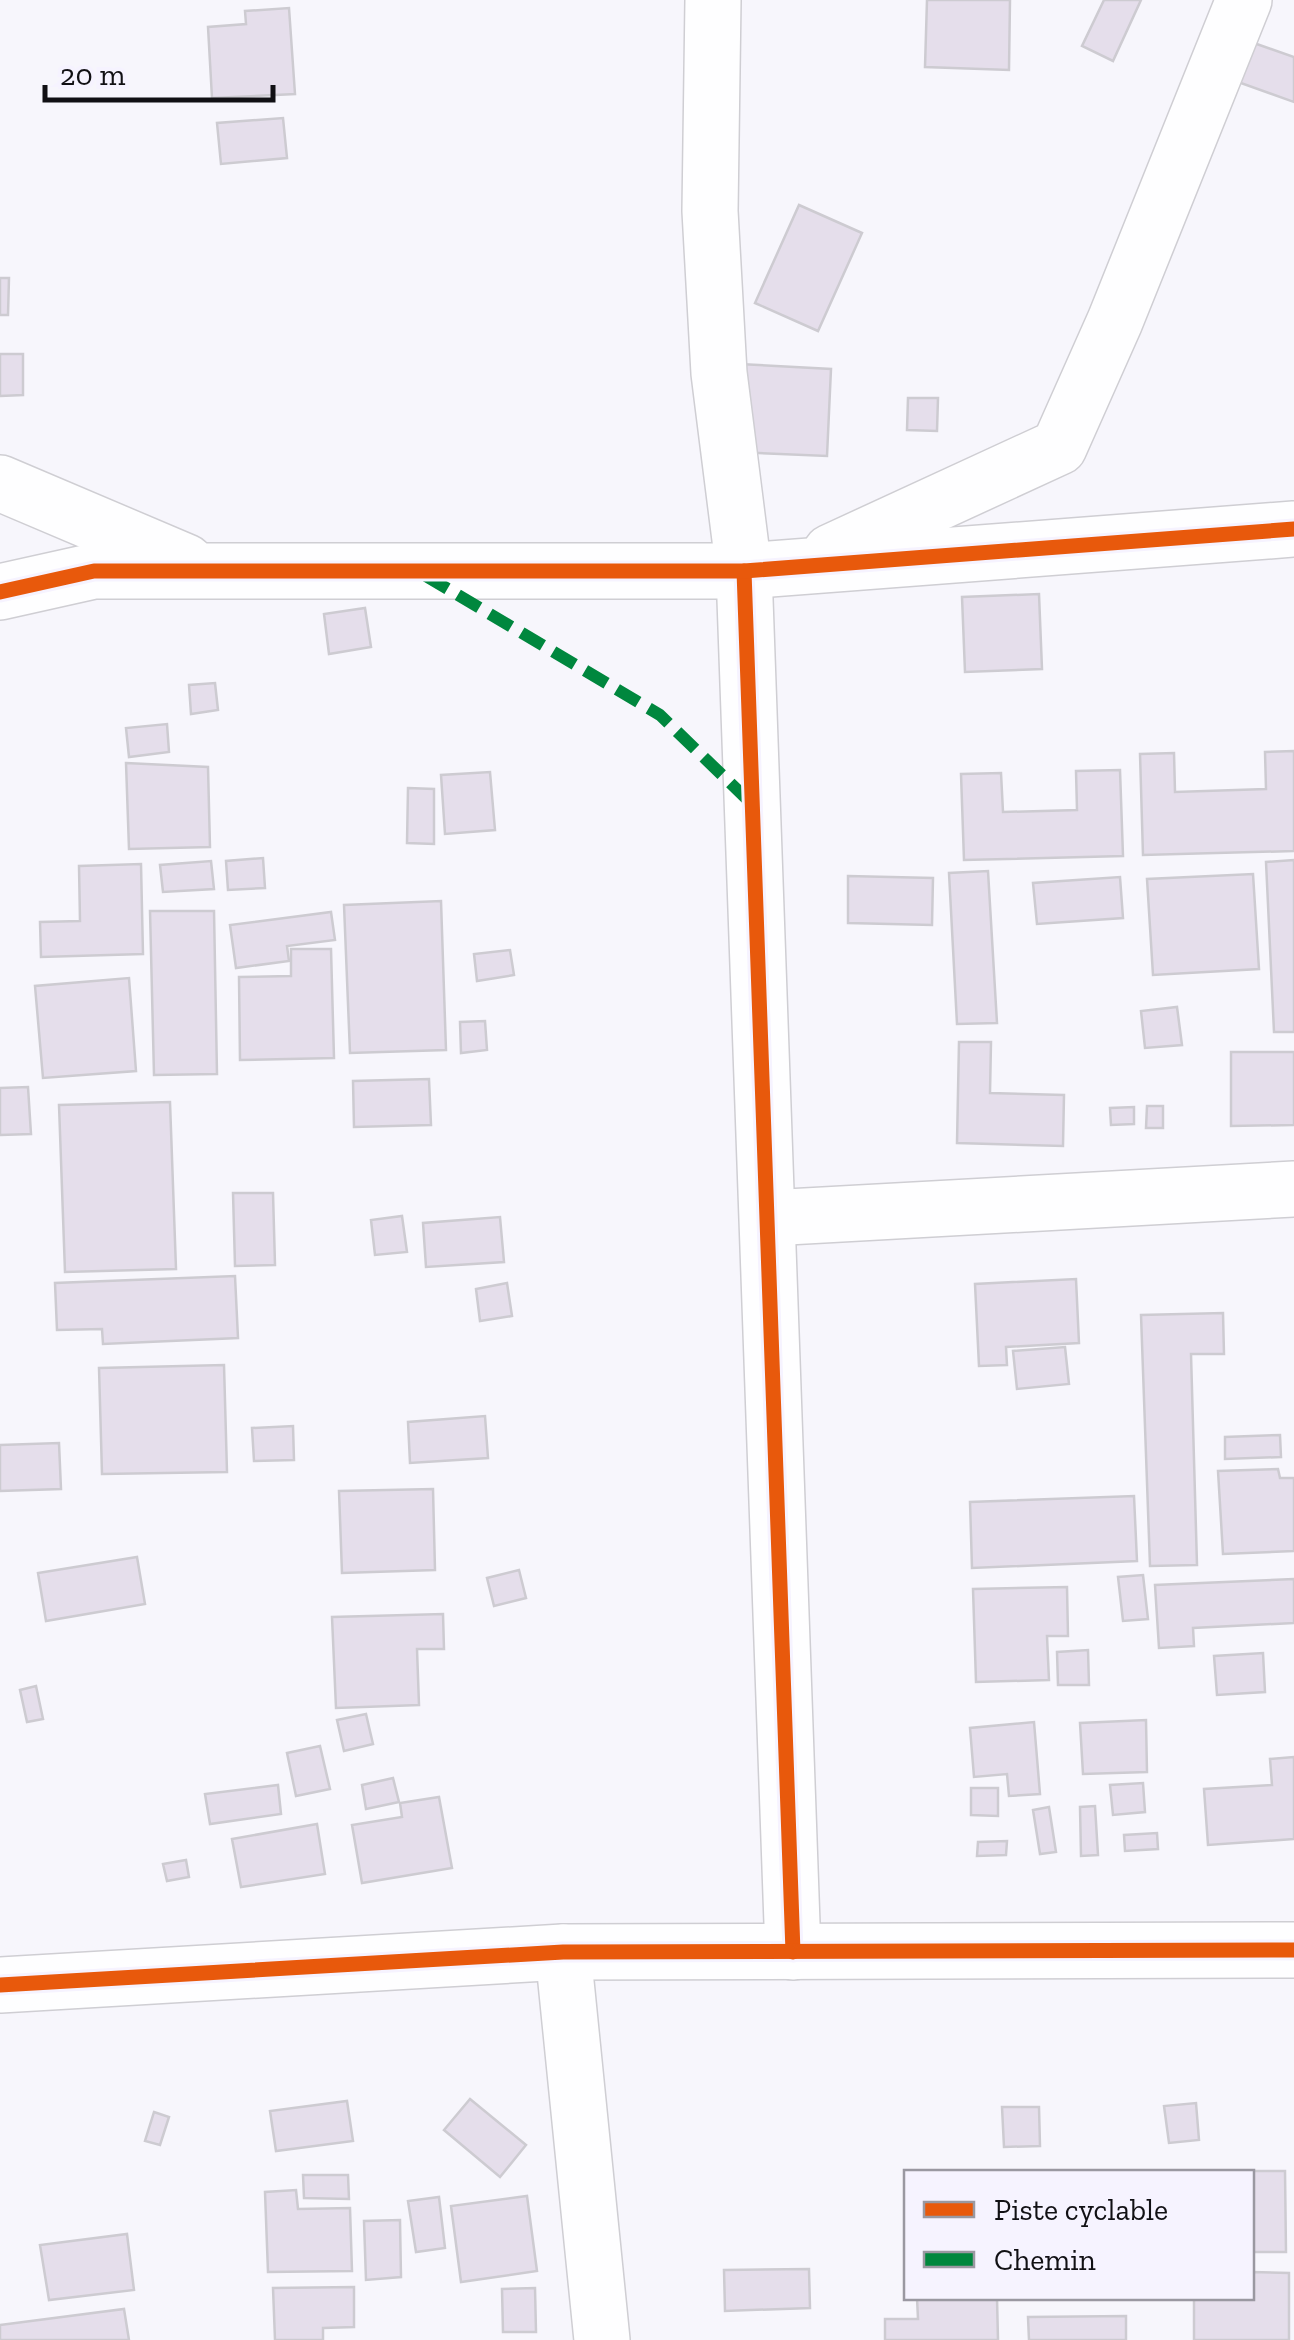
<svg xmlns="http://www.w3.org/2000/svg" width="1294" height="2340" viewBox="0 0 1294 2340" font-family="'Zilla Slab',serif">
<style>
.building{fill:#e5deeb;stroke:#cdcbd1;stroke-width:2.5}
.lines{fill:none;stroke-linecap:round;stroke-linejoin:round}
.minor-casing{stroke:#cfced3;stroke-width:58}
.minor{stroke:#fefeff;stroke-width:55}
.quiet{stroke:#00873e;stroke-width:12;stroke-dasharray:25 12;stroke-linecap:butt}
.cycleway-casing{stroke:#f6f3ff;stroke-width:21}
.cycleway{stroke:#e8590c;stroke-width:15}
</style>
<rect width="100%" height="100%" fill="#f7f6fc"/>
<g class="building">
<path d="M927,0H1010L1009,70L925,67Z"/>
<path d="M1104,0H1141L1113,61L1082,46Z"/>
<path d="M289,8L295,94L212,98L208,27L246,24L245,11Z"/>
<path d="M1251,42L1294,57V102L1238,82Z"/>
<path d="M283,118L287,158L221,164L217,123Z"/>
<path d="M799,205L862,233L818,331L755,303Z"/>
<path d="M0,278H9L8,315H0Z"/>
<path d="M0,354H23V395L0,396Z"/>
<path d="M739,364L831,369L827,456L736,452Z"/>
<path d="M908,398H938L937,431L907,430Z"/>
<path d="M1039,594L1042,669L965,672L962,597Z"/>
<path d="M365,608L371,647L329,654L324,614Z"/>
<path d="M215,683L218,710L191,714L189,685Z"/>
<path d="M167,724L169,752L129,757L126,728Z"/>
<path d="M1294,751V851L1143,855L1140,754L1174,753L1175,792L1266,789L1265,752Z"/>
<path d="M126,763L208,767L210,847L129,849Z"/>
<path d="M1120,770L1123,856L964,860L961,774L1001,773L1003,812L1077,810L1076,771Z"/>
<path d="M490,772L495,830L445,834L441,775Z"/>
<path d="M408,788L434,789V844L407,843Z"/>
<path d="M263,858L265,888L228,890L226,861Z"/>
<path d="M1294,860V1032H1274L1266,862Z"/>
<path d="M211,861L214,889L163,892L160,865Z"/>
<path d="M141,864L143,954L41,957L40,922L80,921L79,866Z"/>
<path d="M988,871L997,1023L957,1024L949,873Z"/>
<path d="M1253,874L1259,969L1153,975L1147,879Z"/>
<path d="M848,876L933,878L932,925L848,923Z"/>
<path d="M1120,877L1123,918L1037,924L1033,883Z"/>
<path d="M441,901L446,1050L350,1053L344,905Z"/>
<path d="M150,911H214L217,1074L154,1075Z"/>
<path d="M331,912L335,940L287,946L289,961L236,968L230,925Z"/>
<path d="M291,949H331L334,1058L240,1060L239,977L291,976Z"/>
<path d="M510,950L514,975L477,981L474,954Z"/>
<path d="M129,978L136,1071L43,1078L35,986Z"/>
<path d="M1177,1007L1182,1045L1145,1048L1141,1011Z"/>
<path d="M485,1021L487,1050L461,1053L460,1022Z"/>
<path d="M959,1042H991L990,1093L1064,1095L1063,1146L957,1143Z"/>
<path d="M1231,1052H1294V1125L1231,1126Z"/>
<path d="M429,1079L431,1125L354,1127L353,1081Z"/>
<path d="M28,1087L31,1134L0,1135V1088Z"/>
<path d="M170,1102L176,1269L65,1272L59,1105Z"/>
<path d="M1147,1106H1163V1128H1146Z"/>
<path d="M1134,1107V1124L1111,1125L1110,1108Z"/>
<path d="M233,1193H273L275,1265L235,1266Z"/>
<path d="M402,1216L407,1252L375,1255L371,1220Z"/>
<path d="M500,1217L504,1262L426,1267L423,1223Z"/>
<path d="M235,1276L238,1338L103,1344L102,1329L57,1330L55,1283Z"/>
<path d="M1076,1279L1079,1343L1006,1347L1007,1365L979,1366L975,1284Z"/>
<path d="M507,1283L512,1316L480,1321L476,1289Z"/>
<path d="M1223,1313L1224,1354H1191L1197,1565L1150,1566L1141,1315Z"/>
<path d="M1065,1347L1069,1384L1017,1389L1013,1351Z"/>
<path d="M224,1365L227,1472L102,1474L99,1368Z"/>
<path d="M485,1416L488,1458L410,1463L408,1422Z"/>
<path d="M293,1426L294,1460L254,1461L252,1428Z"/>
<path d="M1280,1435L1281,1457L1225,1459V1437Z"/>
<path d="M59,1443L61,1489L0,1491V1445Z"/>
<path d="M1278,1469L1280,1478H1294V1551L1223,1554L1218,1471Z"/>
<path d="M433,1489L435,1570L342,1573L339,1491Z"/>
<path d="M1134,1496L1137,1561L972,1568L970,1502Z"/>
<path d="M137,1557L145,1604L46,1621L38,1573Z"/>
<path d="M519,1570L526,1598L494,1606L487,1578Z"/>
<path d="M1143,1575L1148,1619L1123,1621L1118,1577Z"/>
<path d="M1294,1579V1623L1193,1628L1194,1646L1159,1648L1155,1585Z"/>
<path d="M1067,1587L1068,1636H1047L1049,1680L976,1682L973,1589Z"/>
<path d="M443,1614L444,1649H417L419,1705L336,1708L332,1617Z"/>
<path d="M1088,1650L1089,1685H1058L1057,1652Z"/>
<path d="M1263,1653L1265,1692L1217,1695L1214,1656Z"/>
<path d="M36,1686L43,1719L27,1722L20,1690Z"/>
<path d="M366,1714L373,1744L344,1751L337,1720Z"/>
<path d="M1146,1720L1147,1772L1083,1774L1080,1723Z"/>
<path d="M1034,1722L1040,1794L1009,1796L1007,1774L974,1777L970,1728Z"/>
<path d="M320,1746L330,1789L296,1796L287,1753Z"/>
<path d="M1294,1757V1839L1208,1845L1204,1789L1272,1785L1270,1759Z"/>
<path d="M393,1778L399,1802L366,1809L362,1785Z"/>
<path d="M1143,1783L1145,1812L1113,1815L1110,1785Z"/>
<path d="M278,1785L281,1814L210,1824L205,1794Z"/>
<path d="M971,1788H998V1816L971,1815Z"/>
<path d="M439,1797L452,1868L362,1883L352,1825L402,1817L400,1803Z"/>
<path d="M1095,1806L1098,1855L1081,1856L1080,1807Z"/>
<path d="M1049,1807L1056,1852L1040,1854L1033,1810Z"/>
<path d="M317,1824L325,1874L241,1887L232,1839Z"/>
<path d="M1157,1833L1158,1849L1125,1851L1124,1835Z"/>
<path d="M1007,1841L1006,1855L977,1856L978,1842Z"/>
<path d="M186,1860L189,1877L167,1881L163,1864Z"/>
<path d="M470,2099L526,2145L500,2177L444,2130Z"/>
<path d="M347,2101L353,2141L276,2151L270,2111Z"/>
<path d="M1196,2103L1199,2140L1169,2143L1164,2106Z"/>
<path d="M1002,2107H1039L1040,2146L1004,2147Z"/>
<path d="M154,2112L169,2117L160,2145L145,2141Z"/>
<path d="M1245,2171H1285L1286,2252H1252V2172Z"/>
<path d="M303,2175H348L349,2199L304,2198Z"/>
<path d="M296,2190L298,2209L350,2208L352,2271L268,2272L265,2192Z"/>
<path d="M527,2196L537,2271L461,2282L451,2206Z"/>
<path d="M439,2197L445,2248L416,2252L408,2201Z"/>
<path d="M400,2220L401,2277L366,2280L364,2221Z"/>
<path d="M127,2234L134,2290L49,2300L40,2245Z"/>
<path d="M809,2269L810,2308L725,2311L724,2270Z"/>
<path d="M1252,2272L1289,2273V2340H1194V2298H1252Z"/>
<path d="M354,2287V2327L323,2328V2340H275L273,2288Z"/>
<path d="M535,2288L536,2332H503L502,2289Z"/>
<path d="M917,2298H997L998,2340H885V2319H918Z"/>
<path d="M124,2309L129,2340H0V2325Z"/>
<path d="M1126,2316V2340H1029L1028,2317Z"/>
</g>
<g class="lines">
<g class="minor-casing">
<g id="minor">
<path d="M713,0L710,211L719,373L744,571L793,1952"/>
<path d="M0,483L186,562"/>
<path d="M831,552L1059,447L1115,321L1244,0"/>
<path d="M0,592L94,571H744L1294,529"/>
<path d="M769,1218L1294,1189"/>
<path d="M563,1952L602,2340"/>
<path d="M0,1985L563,1952L1294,1950"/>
</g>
</g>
<use href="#minor" class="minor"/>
<path class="quiet" d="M426,576L660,715L751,803"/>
<g class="cycleway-casing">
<g id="cycleway">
<path d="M744,571L793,1952"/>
<path d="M0,592L94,571H744L1294,529"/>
<path d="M0,1985L563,1952L1294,1950"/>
</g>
</g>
<use href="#cycleway" class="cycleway"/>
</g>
<rect x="904" y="2170" width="350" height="130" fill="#f6f3ff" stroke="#9a98a1" stroke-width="2.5"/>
<rect x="924" y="2202" width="50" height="15" fill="#e8590c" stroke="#9a98a1" stroke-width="2.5"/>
<text x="994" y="2220" font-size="30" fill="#111014">Piste cyclable</text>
<rect x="924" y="2252" width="50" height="15" fill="#00873e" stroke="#9a98a1" stroke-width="2.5"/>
<text x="994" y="2270" font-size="30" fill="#111014">Chemin</text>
<path d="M45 85v15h228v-15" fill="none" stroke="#111014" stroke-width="5"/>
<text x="60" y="85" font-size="30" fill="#111014" stroke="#f6f3ff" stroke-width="8" paint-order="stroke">20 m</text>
</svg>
